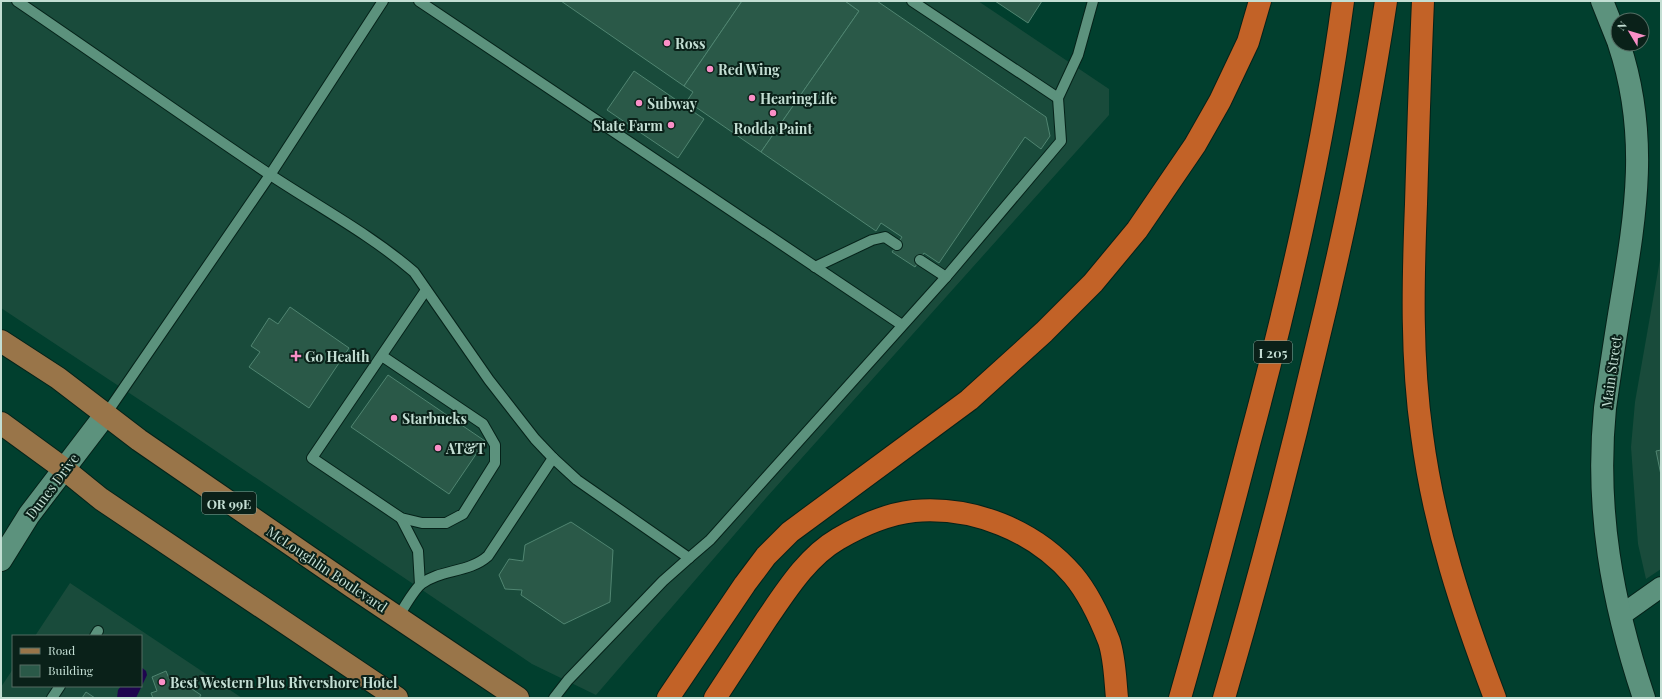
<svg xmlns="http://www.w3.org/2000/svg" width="1662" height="699" viewBox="0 0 1662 699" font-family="'Playfair Display',serif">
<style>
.built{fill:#194b3b}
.water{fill:#1e054e}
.building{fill:#2a5948;stroke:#508571}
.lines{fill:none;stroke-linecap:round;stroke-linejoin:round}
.lane-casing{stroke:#052219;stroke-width:12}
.street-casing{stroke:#052219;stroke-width:22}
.secondary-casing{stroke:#052219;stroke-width:24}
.primary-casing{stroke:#052219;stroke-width:24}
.highway-casing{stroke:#052219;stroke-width:24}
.lane{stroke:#5c927d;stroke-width:10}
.street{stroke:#5c927d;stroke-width:20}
.secondary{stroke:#5c927d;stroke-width:22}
.primary{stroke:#997549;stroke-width:22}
.highway{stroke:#c26227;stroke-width:22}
.poi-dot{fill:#fa8fc7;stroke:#0a2119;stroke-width:1.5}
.labels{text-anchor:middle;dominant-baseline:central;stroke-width:4;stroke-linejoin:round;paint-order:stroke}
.shield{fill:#0a2119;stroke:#8ca59b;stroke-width:1}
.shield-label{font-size:13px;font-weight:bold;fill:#c3ded3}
.poi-label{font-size:14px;font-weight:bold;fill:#c3ded3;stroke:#0a2119;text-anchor:start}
.street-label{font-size:14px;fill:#c3ded3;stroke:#0a2119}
</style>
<rect width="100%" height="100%" fill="#013f2e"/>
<g class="built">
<path d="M1,1H978L1109,89V115L766,498L596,695L532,664L179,426L1,308Z"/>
<path d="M1661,254V569L1646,579L1638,544L1631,447L1635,402Z"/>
<path d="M70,583L242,698H1V687L13,669V686H141V636H35Z"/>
</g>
<path class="water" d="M141,667L146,671L147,675L136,698H117L118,690L121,686H141Z"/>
<g class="building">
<path d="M561,1H742L684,86Z"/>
<path d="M742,1H845L859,11L761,152L687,101L693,92L684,86Z"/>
<path d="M845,1H877L1046,117L1050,136L1041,149L1025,137L939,263L924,253L915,267L892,252L902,237L881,223L876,231L761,152L859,11Z"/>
<path d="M995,1H1042L1028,23Z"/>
<path d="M634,71L704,119L678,158L607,110Z"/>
<path d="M290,307L349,348L309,408L249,367L260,352L251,346L269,318L278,324Z"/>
<path d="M388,375L485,441L449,494L351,427Z"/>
<path d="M1661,450V475L1656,451Z"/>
<path d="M571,522L613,550L610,602L564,624L521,595L522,590L505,589L499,575L509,559L523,561L525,545Z"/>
<path d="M166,671L172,686L177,679L201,695L199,698H153L151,693L157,691L152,677Z"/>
<path d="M86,692L95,698H82Z"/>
</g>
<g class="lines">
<g class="lane-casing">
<g id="lane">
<path d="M17,1C101,58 184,117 269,174C317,206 370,234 414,272L489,380L535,439L553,458L577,480L689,558L663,581L568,680L554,698"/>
<path d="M419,1L902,325"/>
<path d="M912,1L1058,98"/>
<path d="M920,260L946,277"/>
<path d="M815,267L872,240L885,237L897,245"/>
<path d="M382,356L483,424L495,445V463L463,514L446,523H422L401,518L312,458L426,290"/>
<path d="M106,414L270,175L383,1"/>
<path d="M401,518L418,551L420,585"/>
<path d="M689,558L710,540L946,277L1061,141L1058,98L1078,55L1093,1"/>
<path d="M398,617C404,608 413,591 421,584C441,569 469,573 488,556L553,458"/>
<path d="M95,636L98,631"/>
<path d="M52,698L60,686"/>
</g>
</g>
<g class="street-casing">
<path id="street" d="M1620,616L1661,587"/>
</g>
<g class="secondary-casing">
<g id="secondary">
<path d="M1602,1L1618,41"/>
<path d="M1619,44C1649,134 1636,212 1621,303C1615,338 1610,373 1605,408C1595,509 1612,602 1644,698"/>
<path d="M1,560L29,515L106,414"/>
</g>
</g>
<g class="primary-casing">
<g id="primary">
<path d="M1,341L58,378L139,440L354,588L518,698"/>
<path d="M1,423L64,469L101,499L397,698"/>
</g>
</g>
<g class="highway-casing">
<g id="highway">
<path d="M1423,1C1420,69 1418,136 1416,204C1413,281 1411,358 1422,435C1434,527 1462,611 1495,698"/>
<path d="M668,698L745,584L766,556L790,532L969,400L1044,332L1093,283L1137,230L1195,145L1220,101L1248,42L1260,1"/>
<path d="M715,698C732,672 749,646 766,620C786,591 807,557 838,539C860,526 888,514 914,511C973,506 1034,530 1073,575C1089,594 1100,618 1109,641C1115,659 1115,679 1117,698"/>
<path d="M1180,698C1204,614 1227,529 1249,444C1288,299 1323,151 1343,1"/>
<path d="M1224,698C1257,585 1287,472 1314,357C1343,239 1368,121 1386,1"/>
</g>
</g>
<use href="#lane" class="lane"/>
<use href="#street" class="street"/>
<use href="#secondary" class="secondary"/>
<use href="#primary" class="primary"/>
<use href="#highway" class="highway"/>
</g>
<g class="poi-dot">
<circle cx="667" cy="43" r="4"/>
<circle cx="710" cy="69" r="4"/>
<circle cx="752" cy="98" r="4"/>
<circle cx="639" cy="103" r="4"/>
<circle cx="773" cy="113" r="4"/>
<circle cx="671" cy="125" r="4"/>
<path d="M294 350h4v4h4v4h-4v4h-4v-4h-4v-4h4z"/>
<circle cx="394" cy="418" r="4"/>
<circle cx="438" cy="448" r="4"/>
<circle cx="162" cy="682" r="4"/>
</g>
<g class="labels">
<g class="shield">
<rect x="1254" y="341" width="38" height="22" rx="3"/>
<rect x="202" y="492" width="54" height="22" rx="3"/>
</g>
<g class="shield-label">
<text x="1273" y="352">I 205</text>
<text x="229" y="503">OR 99E</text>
</g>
<g class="poi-label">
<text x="675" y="43">Ross</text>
<text x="718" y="69">Red Wing</text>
<text x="760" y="98">HearingLife</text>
<text x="647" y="103">Subway</text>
<text x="663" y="125" text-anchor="end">State Farm</text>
<text x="773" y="128" text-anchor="middle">Rodda Paint</text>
<text x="305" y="356">Go Health</text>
<text x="402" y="418">Starbucks</text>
<text x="446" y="448">AT&amp;T</text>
<text x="170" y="682">Best Western Plus Rivershore Hotel</text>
</g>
<g class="street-label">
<text transform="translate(1611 372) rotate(-82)">Main Street</text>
<text transform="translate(52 486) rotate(-53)">Dunes Drive</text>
<text transform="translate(327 569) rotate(34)">McLoughlin Boulevard</text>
</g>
</g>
<rect width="1662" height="699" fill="none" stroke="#c3ded3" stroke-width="4"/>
<rect x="12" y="635" width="130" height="52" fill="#0a2119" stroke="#546d63"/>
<rect x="20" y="648" width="20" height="6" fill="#997549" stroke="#546d63"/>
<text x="48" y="655" font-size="12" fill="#c3ded3">Road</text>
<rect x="20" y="665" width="20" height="12" fill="#2a5948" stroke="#546d63"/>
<text x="48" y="675" font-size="12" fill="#c3ded3">Building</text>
<g transform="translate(1630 32) rotate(308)"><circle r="19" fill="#0a2119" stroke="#546d63"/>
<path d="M0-3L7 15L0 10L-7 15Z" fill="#fa8fc7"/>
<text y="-6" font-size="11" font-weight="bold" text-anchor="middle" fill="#c3ded3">N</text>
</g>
</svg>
